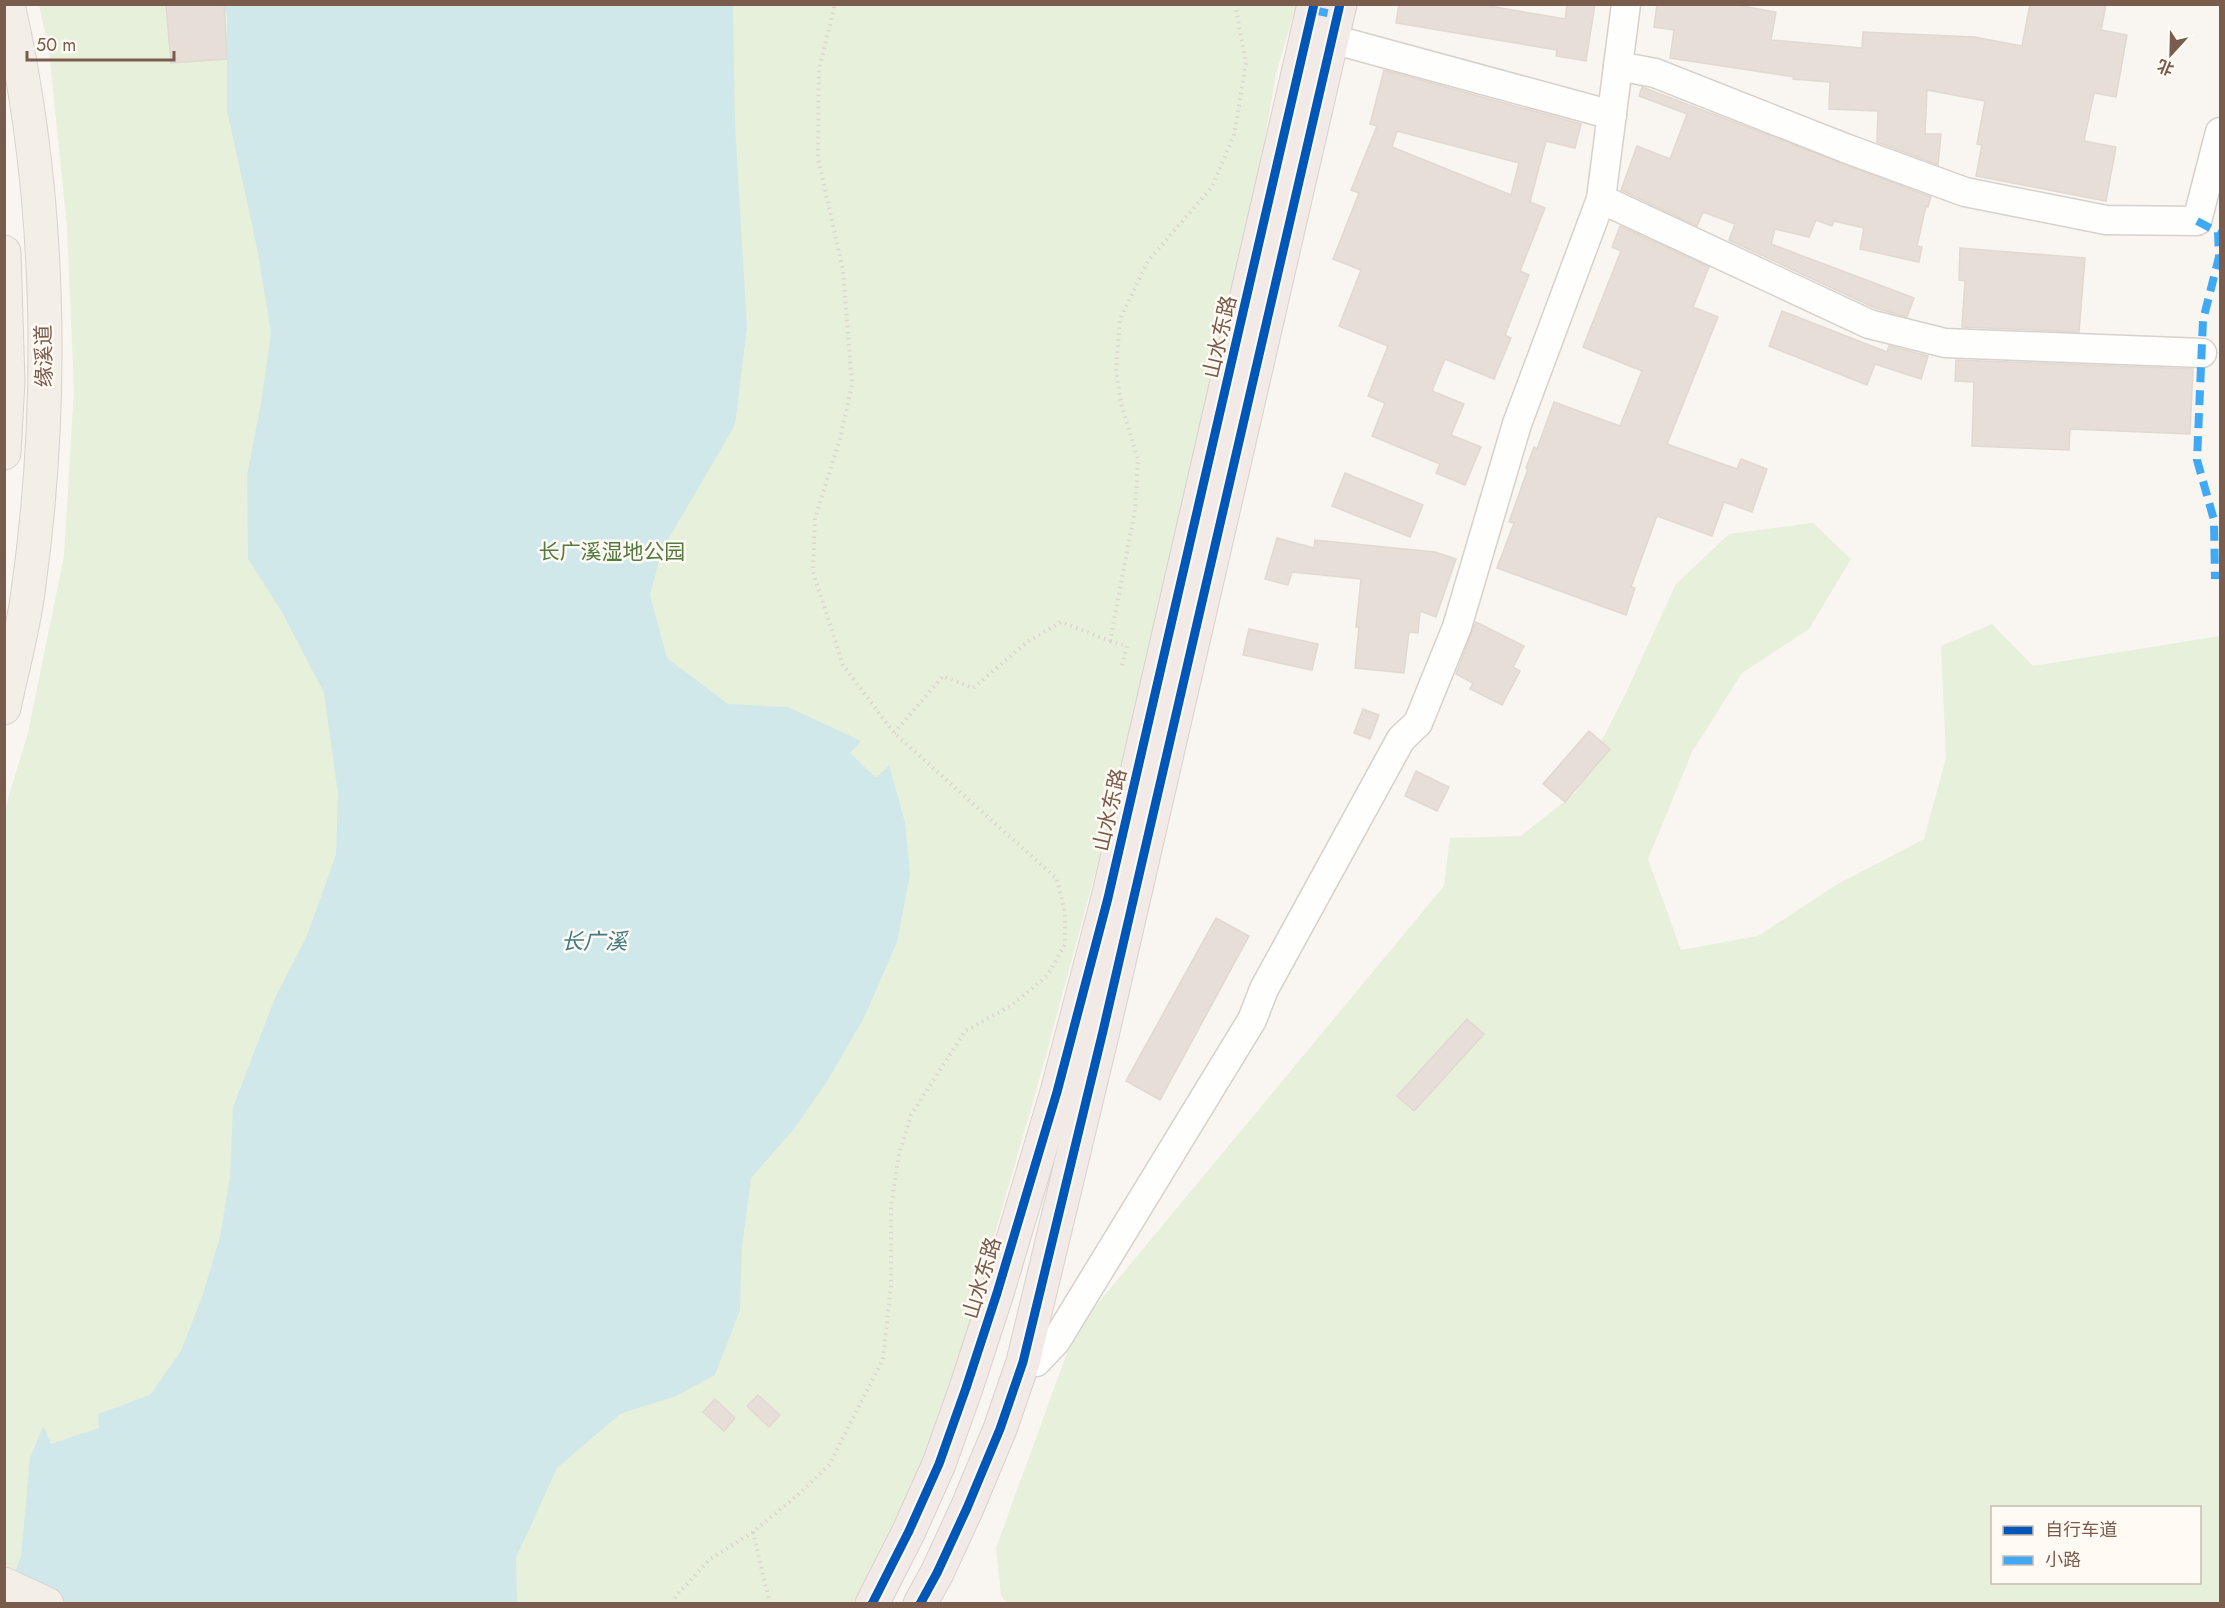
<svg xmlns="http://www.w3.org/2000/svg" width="2225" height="1608" viewBox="0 0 2225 1608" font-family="Jost,'Noto Sans SC',sans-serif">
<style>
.green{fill:#e7f0db;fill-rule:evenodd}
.water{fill:#d0e8ea}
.building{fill:#e6ded7;stroke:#e2d8d2;stroke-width:1.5;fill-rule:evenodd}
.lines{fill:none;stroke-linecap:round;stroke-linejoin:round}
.minor-casing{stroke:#d7d1cb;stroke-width:31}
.major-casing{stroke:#dad1cc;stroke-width:35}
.highway-casing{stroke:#dad1cc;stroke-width:35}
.path{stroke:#dcd5d0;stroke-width:4;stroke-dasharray:1.5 4.5;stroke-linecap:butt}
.minor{stroke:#fefefd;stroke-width:28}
.major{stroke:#f3eee8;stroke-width:33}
.highway{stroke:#f2eae7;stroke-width:33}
.quiet{stroke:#3fa9f5;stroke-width:8;stroke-dasharray:15 8;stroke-linecap:butt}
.cycleway-casing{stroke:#fffaf3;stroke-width:13}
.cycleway{stroke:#0057b8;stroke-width:9}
.labels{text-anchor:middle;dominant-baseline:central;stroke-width:5;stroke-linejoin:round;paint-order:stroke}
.street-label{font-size:21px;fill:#7a5c4d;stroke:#fffaf3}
.park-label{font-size:21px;fill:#537a41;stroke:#fffaf3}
.water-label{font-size:22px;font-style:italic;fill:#437c86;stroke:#fffaf3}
</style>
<rect width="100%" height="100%" fill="#f9f5f0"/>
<g class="green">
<path d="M39,5H1296L1276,74L1255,196L1119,785L1042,1070L948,1397L902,1509L853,1603H5L4,812L28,733L64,556L74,390L67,227L49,50Z"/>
<path d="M1813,523L1851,559L1809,629L1742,673L1692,752L1648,859L1681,950L1758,936L1836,885L1924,839L1946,758L1941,646L1992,624L2033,666L2220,636V1603L1007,1604L1001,1595L996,1548L1075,1331L1444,886L1450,838L1521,836L1575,793L1625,695L1676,584L1729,534ZM1992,1508H2200V1582H1992Z"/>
</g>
<path class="water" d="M222,5H733L735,125L747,327L735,425L662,550L650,595L667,658L728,704L788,707L861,741L850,753L876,778L889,765L905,822L910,875L897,942L864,1018L826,1083L794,1129L751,1178L742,1247L740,1310L715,1375L676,1396L620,1414L557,1468L516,1558L517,1603L5,1604V1596L21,1557L30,1458L43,1426L51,1444L99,1428L98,1414L150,1395L181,1351L203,1294L220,1237L230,1176L233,1107L275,998L306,938L336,855L338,794L324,693L282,612L248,559L247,475L261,403L271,333L257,248L227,110V14Z"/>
<g class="building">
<path d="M166,4H224L227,59L171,63Z"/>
<path d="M1399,4H1478L1565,19L1567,4H1595L1586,61L1556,56L1557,50L1396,23Z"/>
<path d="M1657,4H1731L1776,12L1771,40L1862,48L1863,32L1974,37L2022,46L2030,4H2106L2101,30L2127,35L2116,97L2094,93L2084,141L2116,147L2106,201L1976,176L1982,145L1977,144L1985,101L1927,90L1925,134H1941L1938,165L1877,142L1878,111L1829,109L1830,82L1793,79L1794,77L1670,58L1674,30L1654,27Z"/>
<path d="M1384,70L1581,124L1575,148L1546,141L1530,202L1545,208L1520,271L1529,275L1505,335L1511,338L1494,379L1445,359L1432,391L1464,404L1451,435L1481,447L1465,485L1436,473L1440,464L1372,436L1385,403L1368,396L1388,346L1339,326L1361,270L1333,259L1359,193L1351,190L1377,126L1370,124ZM1397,131L1519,163L1511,195L1392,147Z"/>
<path d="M1642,87L1931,197L1928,207L1926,206L1917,246L1922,247L1919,262L1860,249L1864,228L1834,221L1832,226L1816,220L1809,237L1775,229L1771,244L1914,298L1907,317L1875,308L1729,240L1735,224L1703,212L1697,226L1621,190L1637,146L1670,159L1687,114L1639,96Z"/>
<path d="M1620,226L1709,267L1693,307L1718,317L1667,444L1737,469L1741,459L1767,469L1752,512L1724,502L1712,536L1657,516L1631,587L1635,588L1626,615L1497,568L1514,523L1509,522L1528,469L1526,468L1534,447L1537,449L1554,402L1620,426L1642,371L1583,347L1621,251L1612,247Z"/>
<path d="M1960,248L2085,258L2079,332L1962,327L1965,281L1959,280Z"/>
<path d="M1782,311L1887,352L1889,346L1928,356L1921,379L1875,364L1867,385L1769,346Z"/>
<path d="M1956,360L2193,369L2190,434L2070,429L2069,450L1972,446L1974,382L1955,381Z"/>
<path d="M1345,473L1423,505L1410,537L1332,506Z"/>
<path d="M1277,538L1314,548L1315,540L1435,552L1456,559L1436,617L1420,611L1418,633L1409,632L1404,673L1355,668L1359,627H1356L1361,579L1292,572L1288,585L1265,579Z"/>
<path d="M1476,622L1524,646L1513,667L1520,671L1502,705L1470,689L1473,683L1456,674Z"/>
<path d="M1249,629L1318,644L1312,670L1243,655Z"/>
<path d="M1363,709L1379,715L1370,739L1354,733Z"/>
<path d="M1589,731L1610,749L1565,802L1543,784Z"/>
<path d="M1416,771L1449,787L1437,811L1405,796Z"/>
<path d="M1216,918L1249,936L1160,1100L1126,1081Z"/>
<path d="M1467,1019L1484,1034L1414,1111L1397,1096Z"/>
<path d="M758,1395L780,1415L769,1427L747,1406Z"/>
<path d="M715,1399L735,1418L724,1431L703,1412Z"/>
</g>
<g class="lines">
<g class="minor-casing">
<g id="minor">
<path d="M1332,39L1612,115"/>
<path d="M1618,66L1655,73L1845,148L1965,192L2106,220L2197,221L2220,132"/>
<path d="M1601,199L1869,324L1945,343L2202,353"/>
<path d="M1023,1362H1036L1056,1341L1252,1020L1264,989L1401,739L1418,723L1457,627L1517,424L1601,199L1626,4"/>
</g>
</g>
<g class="major-casing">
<g id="major">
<path d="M4,252L8,381L4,453"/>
<path d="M4,708C12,669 23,631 28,592C55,400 51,194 8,4"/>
<path d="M4,1584L47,1604"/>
</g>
</g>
<g class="highway-casing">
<g id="highway">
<path d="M872,1604L909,1531L939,1464L966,1388L997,1293L1057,1092L1108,898L1314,4"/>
<path d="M920,1604L937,1573L967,1508L1000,1429L1023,1362L1103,1031L1340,4"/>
</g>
</g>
<g class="path">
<path d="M1110,641L1127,646L1121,669"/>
<path d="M894,733L943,676L973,688L1027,642L1061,622L1110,641L1135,510L1138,459L1121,404L1116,369L1120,319L1148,261L1212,187L1234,135L1246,63L1235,4"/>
<path d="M753,1532L770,1604"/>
<path d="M673,1604L676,1596L710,1559L753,1532L800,1493L829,1465L883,1359L891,1285V1206L899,1154L911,1115L965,1031L1012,1005L1047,976L1065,944V913L1057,879L894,733L843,665L813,572L815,518L840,439L852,385L843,270L818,158L819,69L835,4"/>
</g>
<use href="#minor" class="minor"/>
<use href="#major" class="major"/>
<use href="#highway" class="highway"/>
<g class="quiet">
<path d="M1313,10L1337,15"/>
<path d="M2197,221L2218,232L2219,257L2203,320L2197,460L2214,520L2215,579"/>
</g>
<g class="cycleway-casing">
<g id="cycleway">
<path d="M872,1604L909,1531L939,1464L966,1388L997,1293L1057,1092L1108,898L1314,4"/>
<path d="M920,1604L937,1573L967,1508L1000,1429L1023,1362L1103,1031L1340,4"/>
</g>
</g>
<use href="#cycleway" class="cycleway"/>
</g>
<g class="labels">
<g class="street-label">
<text transform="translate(1220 337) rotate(-77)">山水东路</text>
<text transform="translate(44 356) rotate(-91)">缘溪道</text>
<text transform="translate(1110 810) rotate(-77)">山水东路</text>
<text transform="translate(982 1278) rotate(-73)">山水东路</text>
</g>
<g class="park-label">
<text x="612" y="552">长广溪湿地公园</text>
</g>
<g class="water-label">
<text x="594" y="941">长广溪</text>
</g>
</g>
<rect width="2225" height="1608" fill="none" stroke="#7a5c4d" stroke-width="12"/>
<rect x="1991" y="1506" width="210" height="78" fill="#fffaf3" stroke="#cabbb1" stroke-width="1.5"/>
<rect x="2003" y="1526" width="30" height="9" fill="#0057b8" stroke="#cabbb1" stroke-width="1.5"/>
<text x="2045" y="1536" font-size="18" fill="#7a5c4d">自行车道</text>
<rect x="2003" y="1556" width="30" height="9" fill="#3fa9f5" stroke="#cabbb1" stroke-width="1.5"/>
<text x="2045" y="1566" font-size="18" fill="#7a5c4d">小路</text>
<g transform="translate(2171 54) rotate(202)" stroke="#fffaf3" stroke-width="4.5" paint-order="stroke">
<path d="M0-4.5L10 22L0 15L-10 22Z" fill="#7a5c4d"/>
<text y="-9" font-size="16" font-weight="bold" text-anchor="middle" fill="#7a5c4d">北</text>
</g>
<path d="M27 51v9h147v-9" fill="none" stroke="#7a5c4d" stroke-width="3"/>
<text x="36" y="51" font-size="18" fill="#7a5c4d" stroke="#fffaf3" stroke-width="4.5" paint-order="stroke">50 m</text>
</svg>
